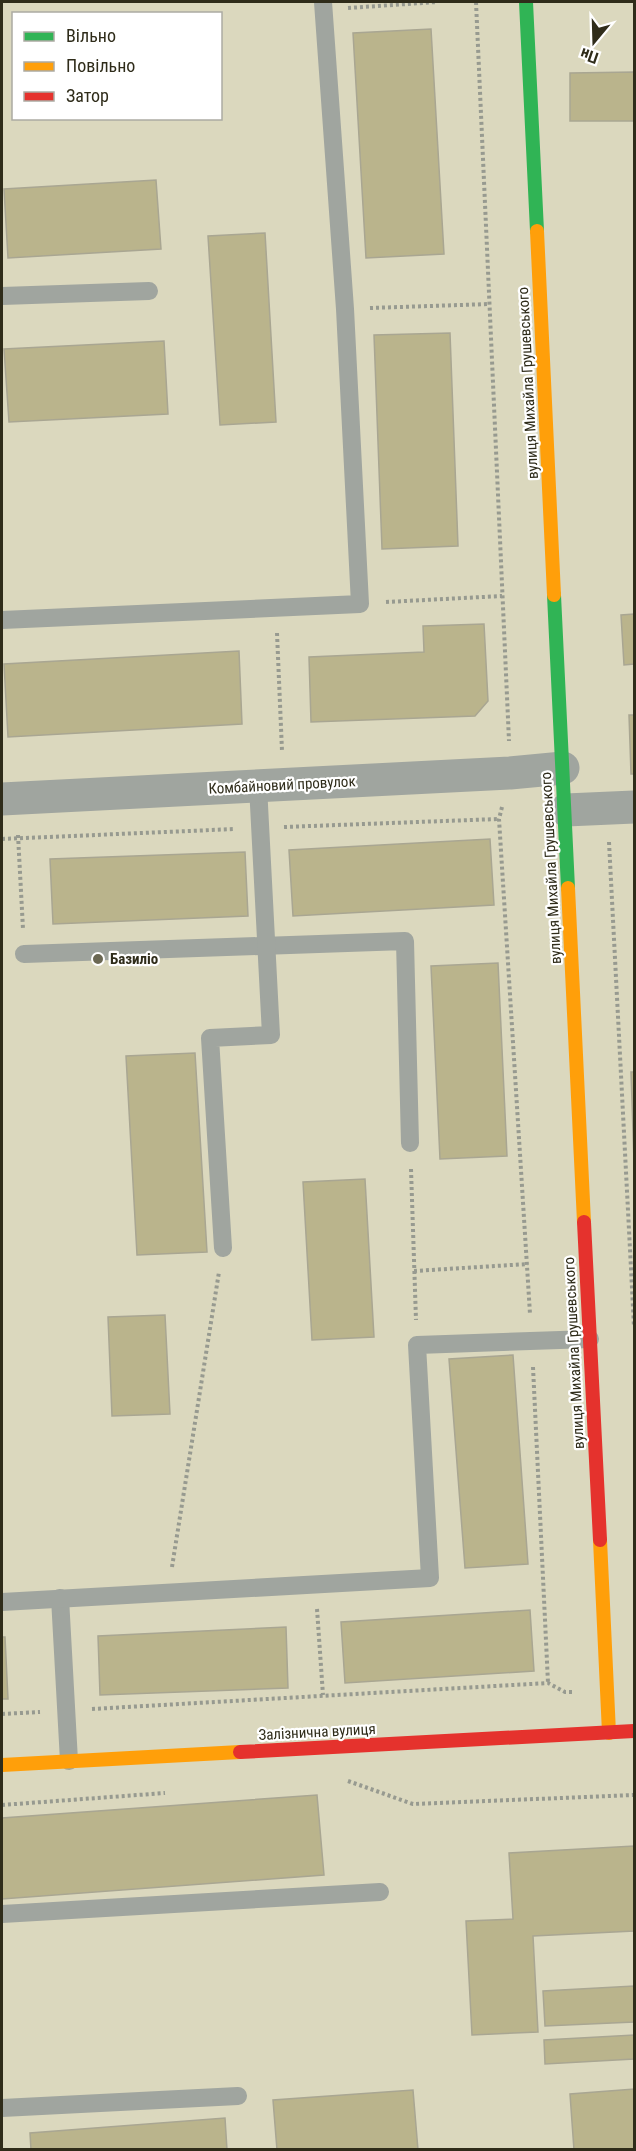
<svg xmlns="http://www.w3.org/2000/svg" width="636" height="2151" viewBox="0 0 636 2151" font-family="'Roboto Condensed',sans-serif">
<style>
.building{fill:#bab48c;stroke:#a9a692;stroke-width:1.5}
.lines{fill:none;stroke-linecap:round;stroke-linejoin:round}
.path{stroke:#979a90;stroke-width:4;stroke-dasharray:3 3;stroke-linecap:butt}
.lane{stroke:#a0a59f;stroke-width:18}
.street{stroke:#a0a59f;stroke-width:33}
.fast{stroke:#30b455;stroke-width:14}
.slow{stroke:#ff9f0a;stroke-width:14}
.jam{stroke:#e5322d;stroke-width:14}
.poi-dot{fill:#6b6853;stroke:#fff;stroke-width:2}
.labels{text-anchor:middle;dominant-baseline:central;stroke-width:4.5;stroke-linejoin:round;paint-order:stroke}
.street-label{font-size:15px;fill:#2f2c1a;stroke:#fff}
.poi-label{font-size:15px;font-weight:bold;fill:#2f2c1a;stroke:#fff;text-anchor:start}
</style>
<rect width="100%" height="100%" fill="#dbd8be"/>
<g class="building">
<path d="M431,29L444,254L366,258L353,33Z"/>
<path d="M634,72V121H570V73Z"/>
<path d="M156,180L161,249L8,258L4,189Z"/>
<path d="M265,233L276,422L220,425L208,236Z"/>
<path d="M450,333L458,546L382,549L374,335Z"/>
<path d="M164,341L168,414L9,422L4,349Z"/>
<path d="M634,614V664L624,665L621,615Z"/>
<path d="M484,624L488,701L475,716L311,722L309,657L424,652L423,626Z"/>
<path d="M239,651L242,724L8,737L4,664Z"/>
<path d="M629,715H634V774H631Z"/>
<path d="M490,839L494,905L293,916L289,850Z"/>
<path d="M245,852L248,916L53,924L50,859Z"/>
<path d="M498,963L507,1156L440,1159L431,966Z"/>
<path d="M195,1053L207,1252L137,1255L126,1056Z"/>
<path d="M631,1072H634V1161Z"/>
<path d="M365,1179L374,1337L312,1340L303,1182Z"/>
<path d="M165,1315L170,1414L112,1416L108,1317Z"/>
<path d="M513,1355L528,1564L465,1568L449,1359Z"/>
<path d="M530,1610L534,1671L345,1683L341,1622Z"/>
<path d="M286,1627L288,1688L100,1695L98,1636Z"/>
<path d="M2,1637H5L8,1699H2Z"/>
<path d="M317,1795L324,1875L2,1899V1818Z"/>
<path d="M634,1846V1931L533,1936L538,2032L472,2035L466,1921L513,1919L509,1853Z"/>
<path d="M634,1986V2022L545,2026L543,1991Z"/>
<path d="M634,2035V2059L545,2064L544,2040Z"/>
<path d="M634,2089V2150H574L570,2094Z"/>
<path d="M413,2090L418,2150H277L273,2100Z"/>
<path d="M225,2118L227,2150H31L30,2133Z"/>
</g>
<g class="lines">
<g class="path">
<path d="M476,2L509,741"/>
<path d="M348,8L437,2"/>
<path d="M370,308L490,304"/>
<path d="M386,602L502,596"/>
<path d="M277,633L282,751"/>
<path d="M502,807L499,819L530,1314"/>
<path d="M284,827L498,819"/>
<path d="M18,835L23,929"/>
<path d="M2,839L235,829"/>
<path d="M609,842L634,1327"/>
<path d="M411,1169L416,1320"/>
<path d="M414,1271L528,1264"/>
<path d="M533,1367L548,1683"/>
<path d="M172,1567L219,1272"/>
<path d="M317,1609L323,1695"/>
<path d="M92,1709L548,1683L565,1692H574"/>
<path d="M2,1714L40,1712"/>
<path d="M348,1781L413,1804L634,1795"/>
<path d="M2,1805L165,1793"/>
</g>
<g class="lane">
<path d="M2,296L149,291"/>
<path d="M2,620L360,604L345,309L323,2"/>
<path d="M24,954L405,941L410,1143"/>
<path d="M223,1248L210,1038L271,1035L258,786"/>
<path d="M60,1598L69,1761"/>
<path d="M2,1602L430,1578L417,1345L590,1339"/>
<path d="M2,1914L380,1892"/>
<path d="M2,2108L238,2096"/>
</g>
<g class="street">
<path d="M2,799L510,773L563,768"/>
<path d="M566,810L634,807"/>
</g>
<g class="fast">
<path d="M526,2L537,231"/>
<path d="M554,595L568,888"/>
</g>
<g class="slow">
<path d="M537,231L554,595"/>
<path d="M568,888L584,1222"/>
<path d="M600,1540L609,1733"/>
<path d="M2,1765L240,1752"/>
</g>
<g class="jam">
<path d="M584,1222L600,1540"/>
<path d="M240,1752L634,1731"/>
</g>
</g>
<circle class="poi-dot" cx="98" cy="959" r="6"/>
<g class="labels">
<g class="street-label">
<text transform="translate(528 383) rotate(-93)">вулиця Михайла Грушевського</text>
<text transform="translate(282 785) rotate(-3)">Комбайновий провулок</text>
<text transform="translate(551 868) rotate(-93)">вулиця Михайла Грушевського</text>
<text transform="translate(574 1353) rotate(-93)">вулиця Михайла Грушевського</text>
<text transform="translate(317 1732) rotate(-3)">Залізнична вулиця</text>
</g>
<g class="poi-label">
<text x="110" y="959">Базиліо</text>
</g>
</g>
<rect width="636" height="2151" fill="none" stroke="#2f2c1a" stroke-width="6"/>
<rect x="12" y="12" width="210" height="108" fill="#ffffff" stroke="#acaba3" stroke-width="1.5"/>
<rect x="24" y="32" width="30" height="9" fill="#30b455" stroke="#acaba3" stroke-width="1.5"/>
<text x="66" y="42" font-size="18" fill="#2f2c1a">Вільно</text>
<rect x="24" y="62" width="30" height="9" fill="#ff9f0a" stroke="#acaba3" stroke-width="1.5"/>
<text x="66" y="72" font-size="18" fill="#2f2c1a">Повільно</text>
<rect x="24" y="92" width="30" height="9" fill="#e5322d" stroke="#acaba3" stroke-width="1.5"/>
<text x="66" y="102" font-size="18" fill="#2f2c1a">Затор</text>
<g transform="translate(594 42) rotate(199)" stroke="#ffffff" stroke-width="4.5" paint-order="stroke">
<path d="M0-4.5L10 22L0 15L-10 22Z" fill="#2f2c1a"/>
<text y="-9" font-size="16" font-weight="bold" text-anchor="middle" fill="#2f2c1a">Пн</text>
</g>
</svg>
